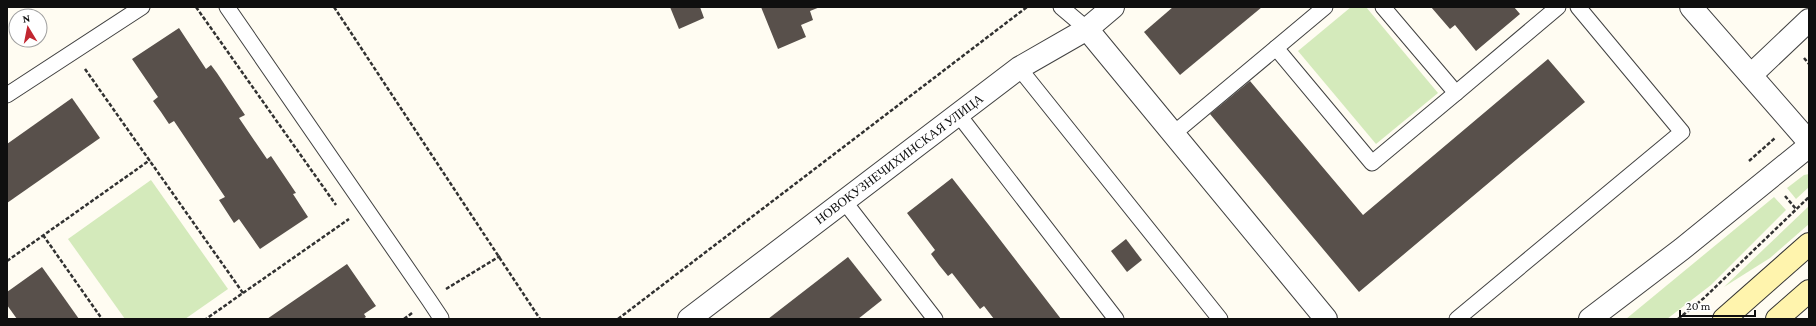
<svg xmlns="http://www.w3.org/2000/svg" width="1816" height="326" viewBox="0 0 1816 326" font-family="'Crimson Pro',serif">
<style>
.green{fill:#d4eabb}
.building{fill:#58504b}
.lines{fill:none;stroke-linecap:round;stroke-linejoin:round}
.lane-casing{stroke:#424242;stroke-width:17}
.street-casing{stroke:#424242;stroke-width:24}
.secondary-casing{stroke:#313131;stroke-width:24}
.path{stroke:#313131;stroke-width:2.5;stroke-dasharray:4 2;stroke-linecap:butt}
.lane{stroke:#fff;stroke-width:15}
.street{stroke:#fff;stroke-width:22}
.secondary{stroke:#fff4ad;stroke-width:22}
.labels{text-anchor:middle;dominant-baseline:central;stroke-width:4;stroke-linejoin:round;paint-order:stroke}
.street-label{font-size:13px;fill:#0f0f0f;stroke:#fff}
</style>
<rect width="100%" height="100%" fill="#fffcf2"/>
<g class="green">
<path d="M1351,7H1366L1438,93L1376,144L1298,51Z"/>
<path d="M1809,174V187L1796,199L1787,188L1804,175Z"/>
<path d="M151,180L228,289L185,319H125L68,239Z"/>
<path d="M1774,197L1786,210L1711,285L1667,319H1626Z"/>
<path d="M1809,206V224L1770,258L1724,287Z"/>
</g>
<g class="building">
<path d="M670,7H700L704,18L679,29Z"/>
<path d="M761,7H820L810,11L813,20L801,25L806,37L778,49Z"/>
<path d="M1173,7H1262L1180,75L1144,32Z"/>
<path d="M1431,7H1514L1520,14L1476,51L1455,25L1450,29Z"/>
<path d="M179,28L206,69L211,65L217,73L245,115L239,118L267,159L271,156L296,193L293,194L308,217L260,249L239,219L234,223L219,200L225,197L174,121L169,124L161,112L153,101L158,97L132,59Z"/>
<path d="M1548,59L1585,102L1359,292L1210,114L1250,81L1363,215Z"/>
<path d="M72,98L100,138L7,203V144Z"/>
<path d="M952,178L988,224L1061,319H994L984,306L980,309L952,273L948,276L939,265L931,254L935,250L907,213Z"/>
<path d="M1126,239L1142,260L1127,272L1111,251Z"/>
<path d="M848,257L882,300L858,319H768Z"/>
<path d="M347,264L376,306L364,314L366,317L363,319H267Z"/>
<path d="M42,267L62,295L79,319H17L7,305V292Z"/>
</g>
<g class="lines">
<g class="lane-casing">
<g id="lane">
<path d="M227,7L429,300L441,318L439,319"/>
<path d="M1061,7L1087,29"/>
<path d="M1325,7L1276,48L1372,163L1456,93"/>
<path d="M1383,7L1456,93L1558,7"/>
<path d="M1019,68L1220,319"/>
<path d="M7,95L142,7"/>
<path d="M958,114L1116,319"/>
<path d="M1173,134L1276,48"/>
<path d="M844,201L935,319"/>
<path d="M1457,319L1682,132L1578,7"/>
</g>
</g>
<g class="street-casing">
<g id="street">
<path d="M1691,7L1809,142"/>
<path d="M1087,29L1326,319"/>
<path d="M1751,75L1809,20"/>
<path d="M689,319L1019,68L1087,29L1113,7"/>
<path d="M1590,319L1682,249L1809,146"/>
</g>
</g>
<g class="secondary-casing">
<g id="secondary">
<path d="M1724,319L1809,244"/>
<path d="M1777,319L1809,291"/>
</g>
</g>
<g class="path">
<path d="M196,7L336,205"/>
<path d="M334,7L540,319"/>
<path d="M1804,58L1809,64"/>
<path d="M85,69L243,293L206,319"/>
<path d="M1749,161L1775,138"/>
<path d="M1785,196L1796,209"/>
<path d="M43,235L102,319"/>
<path d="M7,261L150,160"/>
<path d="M446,289L500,256"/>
<path d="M243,293L349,219"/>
<path d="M404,319L412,313L411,312"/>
<path d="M618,319L1027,7"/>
<path d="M1678,319L1704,298L1809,197"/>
</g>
<use href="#lane" class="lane"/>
<use href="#street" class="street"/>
<use href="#secondary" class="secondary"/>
</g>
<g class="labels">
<g class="street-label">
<text transform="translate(899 159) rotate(-37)">НОВОКУЗНЕЧИХИНСКАЯ УЛИЦА</text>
</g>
</g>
<rect width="1816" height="326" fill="none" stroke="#0f0f0f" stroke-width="16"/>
<g transform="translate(28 28) rotate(350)"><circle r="19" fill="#ffffff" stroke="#9f9f9f"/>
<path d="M0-3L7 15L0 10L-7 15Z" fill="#c12630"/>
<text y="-6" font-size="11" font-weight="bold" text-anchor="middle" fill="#0f0f0f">N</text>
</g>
<path d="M1680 310v6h75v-6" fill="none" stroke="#0f0f0f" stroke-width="2"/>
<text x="1686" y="310" font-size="12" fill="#0f0f0f" stroke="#ffffff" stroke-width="3" paint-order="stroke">20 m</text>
</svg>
